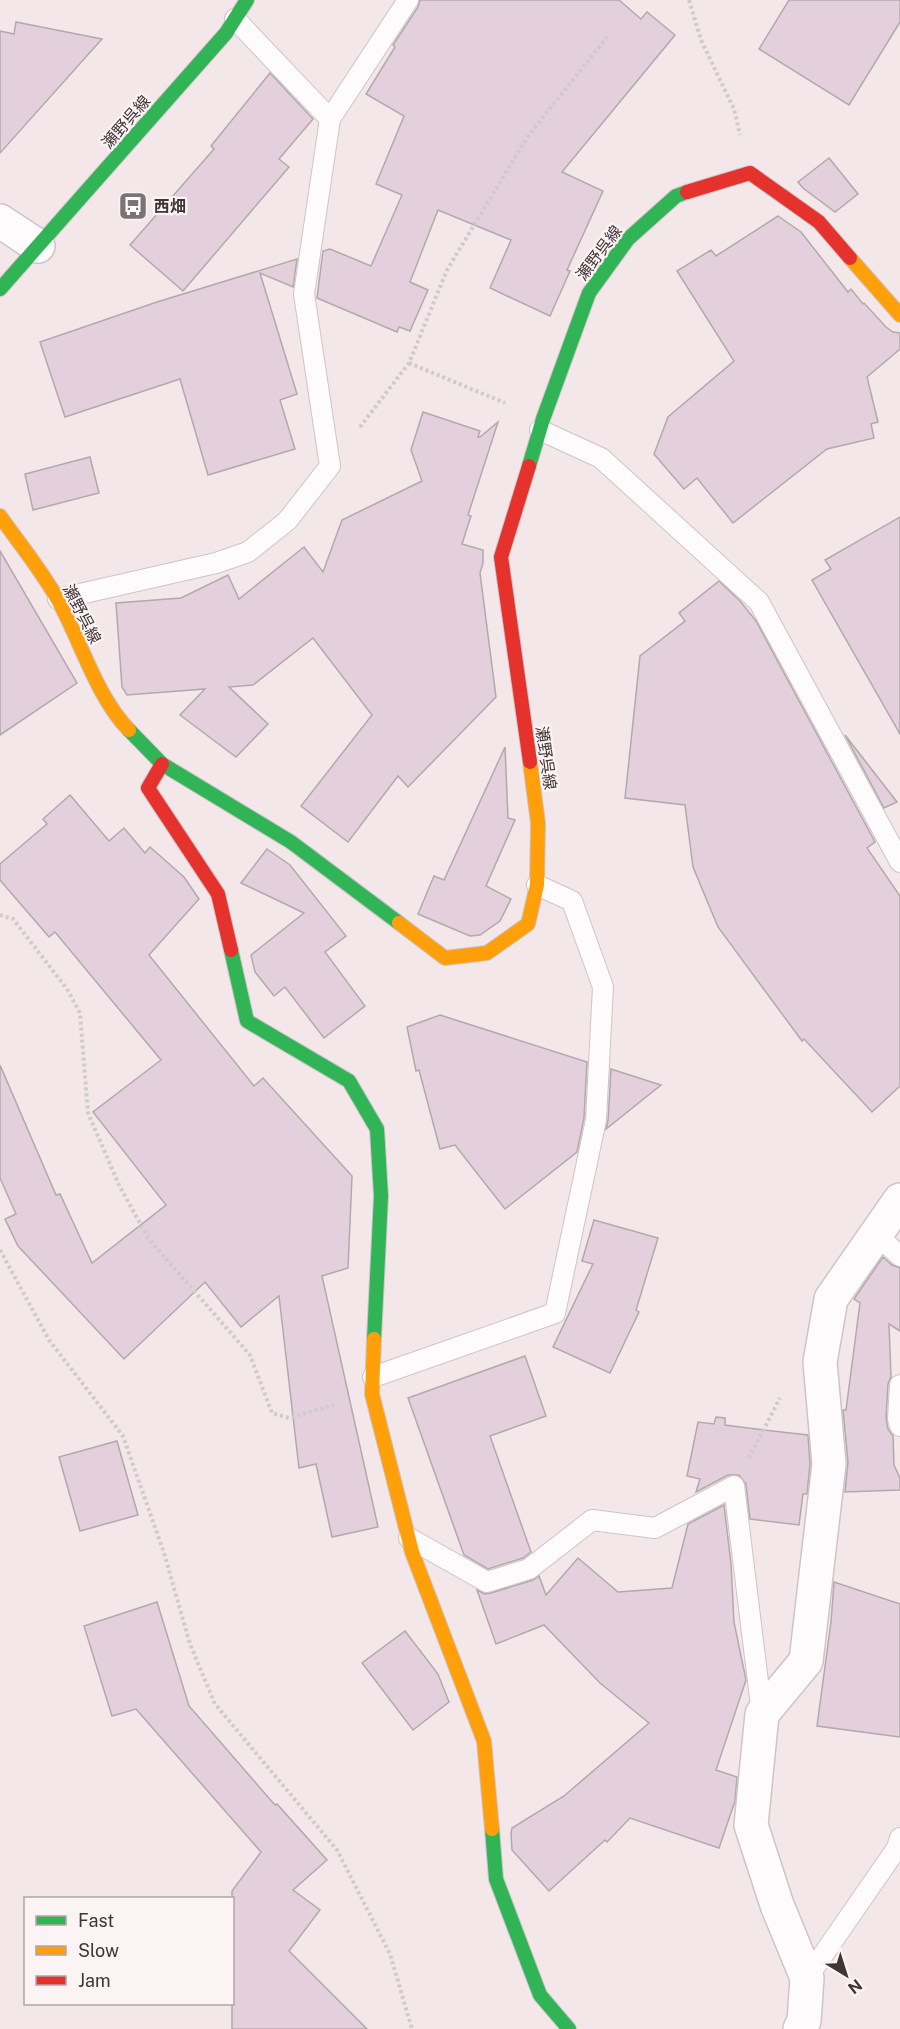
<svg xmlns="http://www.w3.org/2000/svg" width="900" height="2029" viewBox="0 0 900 2029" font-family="'Public Sans','Noto Sans JP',sans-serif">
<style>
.building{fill:#e4cfdc;stroke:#b2a9ac;stroke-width:1.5}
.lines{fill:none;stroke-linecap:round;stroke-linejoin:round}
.lane-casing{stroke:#cec4c7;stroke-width:22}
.street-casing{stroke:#cec4c7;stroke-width:36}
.fast-casing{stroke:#cec4c7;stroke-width:16}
.slow-casing{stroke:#cec4c7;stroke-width:16}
.jam-casing{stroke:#cec4c7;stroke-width:16}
.path{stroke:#cecbcb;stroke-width:4;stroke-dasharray:3 3;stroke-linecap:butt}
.lane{stroke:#fdfbfc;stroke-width:20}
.street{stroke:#fdfbfc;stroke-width:33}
.fast{stroke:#30b455;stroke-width:14}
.slow{stroke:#ff9f0a;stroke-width:14}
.jam{stroke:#e5322d;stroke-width:14}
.labels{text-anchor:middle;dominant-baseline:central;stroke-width:4.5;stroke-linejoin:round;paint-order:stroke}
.street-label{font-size:16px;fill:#3e3537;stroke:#fcf3f5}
.poi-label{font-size:16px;font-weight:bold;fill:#3e3537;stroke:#fcf3f5;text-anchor:start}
</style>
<rect width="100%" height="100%" fill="#f3e7ea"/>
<g class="building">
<path d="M420,0H619L641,19L647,12L675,35L562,172L603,191L567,270L570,271L550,316L490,288L511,240L438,210L410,282L428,290L410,331L399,327L397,332L317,298L323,251L330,249L371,266L402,195L376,184L404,116L366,94L395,47L393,45L418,7Z"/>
<path d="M789,0H900V22L849,105L759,49Z"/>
<path d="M16,22L102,39L0,153V31L14,34Z"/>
<path d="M270,73L313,119L279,159L289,167L183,291L130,245L214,149L211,146Z"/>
<path d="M829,158L858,194L835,212L803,188L798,182Z"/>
<path d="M778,216L801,232L848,292L851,289L863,304L864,303L886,327L893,332L900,333V349L867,377L878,422L871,424L874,438L827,449L733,523L697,478L684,489L654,454L668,417L734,361L677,271L711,250L716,256Z"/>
<path d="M297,259L293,287L260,273L297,394L280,400L295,449L208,475L180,379L65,417L40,342L157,302Z"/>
<path d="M423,412L480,431L478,437H480L498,422L468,515L471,516L462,544L483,550V563L480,573L496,697L408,787L398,776L348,842L301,806L372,715L313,638L253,685L229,687L268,724L236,757L180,715L205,689L127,695L122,687L116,603L181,598L228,575L239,599L304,547L323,572L342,520L422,481L411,450Z"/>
<path d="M90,457L99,493L33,510L25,474Z"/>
<path d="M900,517V734L812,580L831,569L825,560Z"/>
<path d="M0,551L77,683L0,735Z"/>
<path d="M719,581L740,601L756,621L875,842L867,848L900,896V1086L872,1112L804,1039L802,1041L718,927L693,867L685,805L625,798L640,656L685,621L679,613Z"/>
<path d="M845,735L897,802L884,808Z"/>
<path d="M505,747L508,818L515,820L486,886L511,899L500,921L480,935L470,936L418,914L434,876L444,880Z"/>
<path d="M70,795L109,841L124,828L145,853L150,847L184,877L199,899L149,955L254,1086L263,1078L352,1176L348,1268L322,1276L378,1527L332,1537L316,1464L299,1468L279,1296L241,1327L205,1282L124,1359L18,1246L5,1219L16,1214L0,1178V1065L56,1195L60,1194L92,1263L166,1205L93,1112L161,1060L55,932L49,937L0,880V864L47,824L43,819Z"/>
<path d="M267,849L290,865L346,936L325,952L365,1006L324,1038L285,987L274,996L255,972L251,955L304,913L241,883Z"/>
<path d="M440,1015L587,1062L584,1118L577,1152L505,1209L455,1145L440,1149L419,1070L416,1071L407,1027Z"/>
<path d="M611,1069L661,1085L606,1129L608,1121Z"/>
<path d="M594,1220L658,1238L636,1310L639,1312L610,1373L553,1347L593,1264L582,1261Z"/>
<path d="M883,1257L892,1265L900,1268V1331L889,1324L891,1377L888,1384L886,1418L888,1429L893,1436L894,1465L900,1478V1490L845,1492L848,1462L843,1410H846L860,1303L854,1299Z"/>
<path d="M525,1356L546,1416L490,1436L531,1552L523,1558L488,1569L464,1555L408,1398Z"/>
<path d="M716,1417L725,1418V1425L764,1430L763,1431L764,1430L808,1435L810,1464L807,1494H803L799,1525L750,1519L746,1484L739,1475H728L696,1492L700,1479L687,1476L698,1422L714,1424Z"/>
<path d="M117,1441L138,1515L80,1531L59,1457Z"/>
<path d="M724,1505L731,1564L734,1622L746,1680L716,1770L737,1777L735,1801L719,1848L630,1818L607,1842L605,1840L549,1891L512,1850L511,1833L512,1828L564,1796L649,1723L600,1683L544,1625L496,1644L477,1590L485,1594L491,1593L533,1580L539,1576L546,1595L578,1558L618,1592L672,1588L688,1524Z"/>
<path d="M834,1582L900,1604V1737L817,1726L831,1622Z"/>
<path d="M157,1602L189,1706L275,1805L277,1804L327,1860L293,1890L320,1910L289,1951L367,2029H232V1891L261,1852L136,1709L112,1716L84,1626Z"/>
<path d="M405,1631L438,1674L449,1702L413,1730L362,1663Z"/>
</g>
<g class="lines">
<g class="lane-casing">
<g id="lane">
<path d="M330,119L408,0"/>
<path d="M540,430L601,458L759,602L900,862"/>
<path d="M58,599L216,563L248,552L287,521L330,466L304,294L330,119L235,19"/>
<path d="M876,1234L900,1256"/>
<path d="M373,1377L555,1313L596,1120L603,987L572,901L537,885"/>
<path d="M900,1385L898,1419L900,1426"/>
<path d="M409,1538L487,1582L529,1569L592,1520L655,1528L734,1486L762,1714"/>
<path d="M807,1978L897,1848L900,1838"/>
</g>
</g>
<g class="street-casing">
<g id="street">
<path d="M0,221L38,246"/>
<path d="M800,2029L804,2021L807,1978L777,1905L751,1825L762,1714L806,1661L829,1464L820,1362L831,1299L900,1200"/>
</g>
</g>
<g class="fast-casing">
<g id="fast">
<path d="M0,289L226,33L247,0"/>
<path d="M529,466L543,419L589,293L628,239L676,196L687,192"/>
<path d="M129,730L162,764L291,842L399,923"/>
<path d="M231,950L247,1021L349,1081L377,1129L381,1196L374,1339"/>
<path d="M492,1829L496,1879L540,1995L569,2029"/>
</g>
</g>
<g class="slow-casing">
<g id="slow">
<path d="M850,258L900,315"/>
<path d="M0,516C19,543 42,571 58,600C80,639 97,698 129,730"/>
<path d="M399,923L445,958L487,953L528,924L537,885L538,823L530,762"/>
<path d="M374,1339L372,1394L412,1552L484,1741L492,1829"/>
</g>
</g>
<g class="jam-casing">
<g id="jam">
<path d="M687,192L750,173L819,222L850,258"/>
<path d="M529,466L501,557L530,762"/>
<path d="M162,764L148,788L218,894L231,950"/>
</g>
</g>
<g class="path">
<path d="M689,0L701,40L734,109L740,135"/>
<path d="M409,363L505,403"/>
<path d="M360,427L409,363L447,270L528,136L607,37"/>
<path d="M0,915L13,919L67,989L80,1013L88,1113L119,1185L148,1238L250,1355L272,1413L289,1418L334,1405"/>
<path d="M0,1250L49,1340L123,1436L164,1553L190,1644L215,1704L337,1850L390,1954L412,2029"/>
<path d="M749,1458L780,1398"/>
</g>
<use href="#lane" class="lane"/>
<use href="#street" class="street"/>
<use href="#fast" class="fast"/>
<use href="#slow" class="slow"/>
<use href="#jam" class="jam"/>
</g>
<defs>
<g id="bus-square" transform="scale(1.5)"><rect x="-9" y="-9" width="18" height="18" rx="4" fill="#7d7376" stroke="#fcf3f5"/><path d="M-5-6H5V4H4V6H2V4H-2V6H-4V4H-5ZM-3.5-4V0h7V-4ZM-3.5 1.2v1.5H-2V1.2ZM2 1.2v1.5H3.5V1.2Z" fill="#fff"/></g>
</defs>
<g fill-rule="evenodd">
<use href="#bus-square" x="133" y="206"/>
</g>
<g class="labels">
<g class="street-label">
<text transform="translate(126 122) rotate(-49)">瀬野呉線</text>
<text transform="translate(599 253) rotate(-53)">瀬野呉線</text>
<text transform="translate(82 614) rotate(63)">瀬野呉線</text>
<text transform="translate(546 758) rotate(82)">瀬野呉線</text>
</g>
<g class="poi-label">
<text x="154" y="206">西畑</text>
</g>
</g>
<rect x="24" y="1897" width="210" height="108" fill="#fcf3f5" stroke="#b0a7a9" stroke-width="1.5"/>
<rect x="36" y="1916" width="30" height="9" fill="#30b455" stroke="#b0a7a9" stroke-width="1.5"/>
<text x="78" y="1927" font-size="18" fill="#3e3537">Fast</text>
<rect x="36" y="1946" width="30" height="9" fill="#ff9f0a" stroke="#b0a7a9" stroke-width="1.5"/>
<text x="78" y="1957" font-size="18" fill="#3e3537">Slow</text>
<rect x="36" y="1976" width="30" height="9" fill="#e5322d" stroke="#b0a7a9" stroke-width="1.5"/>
<text x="78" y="1987" font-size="18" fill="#3e3537">Jam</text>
<g transform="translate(846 1975) rotate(142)" stroke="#fcf3f5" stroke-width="4.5" paint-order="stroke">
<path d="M0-4.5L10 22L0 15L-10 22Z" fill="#3e3537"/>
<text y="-9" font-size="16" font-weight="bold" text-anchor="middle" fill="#3e3537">N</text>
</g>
</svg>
